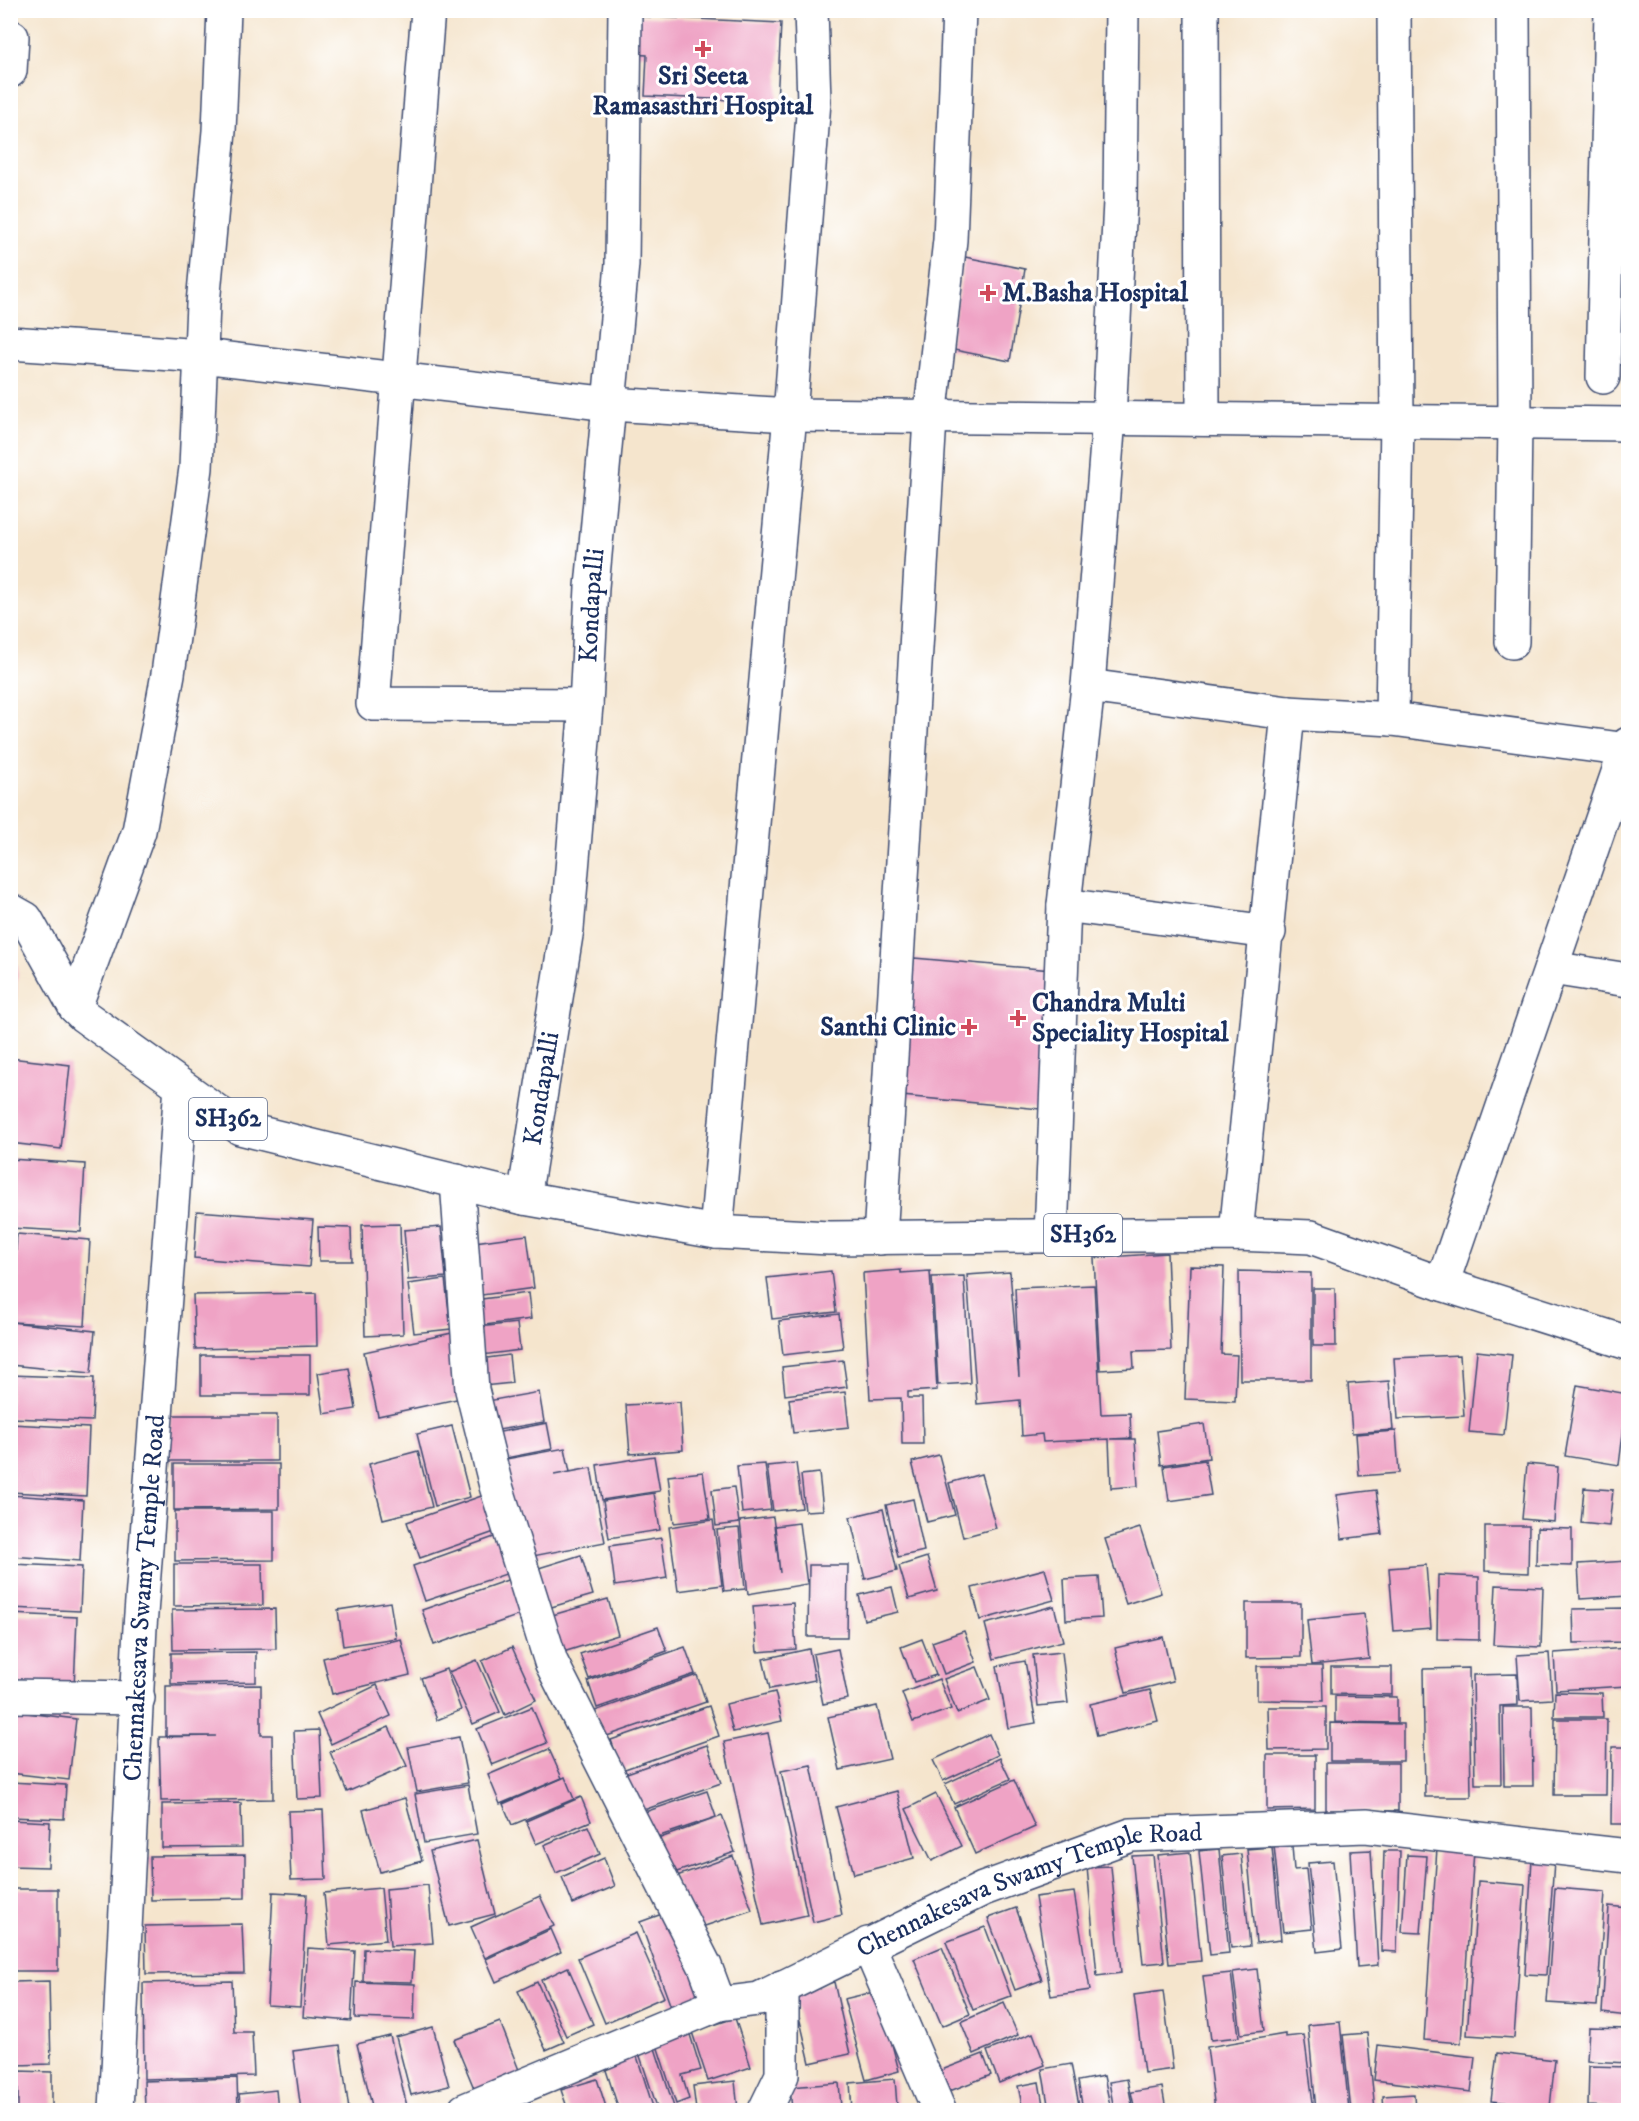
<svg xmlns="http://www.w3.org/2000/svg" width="1639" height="2121" viewBox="0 0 1639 2121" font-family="'IM FELL DW Pica',serif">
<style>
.building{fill:#efa3c5}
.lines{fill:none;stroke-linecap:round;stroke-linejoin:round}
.street-casing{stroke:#3c4a6f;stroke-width:36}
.secondary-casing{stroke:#3c4a6f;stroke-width:36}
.primary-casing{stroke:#3c4a6f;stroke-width:36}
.street{stroke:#fff;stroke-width:33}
.secondary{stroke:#fff;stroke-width:33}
.primary{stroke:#fff;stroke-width:33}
.poi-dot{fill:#d1495b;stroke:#fff;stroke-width:2}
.labels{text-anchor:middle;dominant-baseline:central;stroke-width:6;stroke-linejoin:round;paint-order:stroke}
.shield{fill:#fff;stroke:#5f6d8e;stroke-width:1.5}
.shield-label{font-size:24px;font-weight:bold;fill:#1b2f5e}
.poi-label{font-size:26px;font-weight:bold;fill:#1b2f5e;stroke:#fff;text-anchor:start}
.street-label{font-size:26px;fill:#1b2f5e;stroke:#fff}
</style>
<rect width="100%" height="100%" fill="#fff"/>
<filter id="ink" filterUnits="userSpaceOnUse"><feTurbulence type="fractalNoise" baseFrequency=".0167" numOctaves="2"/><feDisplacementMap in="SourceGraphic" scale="12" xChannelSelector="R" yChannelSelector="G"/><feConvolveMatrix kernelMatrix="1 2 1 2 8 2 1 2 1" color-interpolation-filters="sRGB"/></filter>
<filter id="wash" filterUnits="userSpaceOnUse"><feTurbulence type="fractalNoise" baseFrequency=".008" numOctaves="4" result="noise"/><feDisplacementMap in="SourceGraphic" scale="24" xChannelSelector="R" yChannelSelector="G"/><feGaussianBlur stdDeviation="1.35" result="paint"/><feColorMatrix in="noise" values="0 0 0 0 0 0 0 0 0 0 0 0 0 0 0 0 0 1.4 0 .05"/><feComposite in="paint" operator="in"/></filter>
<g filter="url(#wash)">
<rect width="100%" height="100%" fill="#f5e5cd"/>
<g id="blocks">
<g class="building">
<path d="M633,16L781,23L777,102L645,96L647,55L631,54Z"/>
<path d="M965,257L1025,269L1010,361L949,349Z"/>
<path d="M914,958L1052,970L1040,1109L902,1096Z"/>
<path d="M10,966H18L14,1036H10Z"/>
<path d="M10,1058L70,1065L61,1149L10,1143Z"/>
<path d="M10,1159L85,1164L81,1232L10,1228Z"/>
<path d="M197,1211L313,1220L309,1267L194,1258Z"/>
<path d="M400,1224L403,1334L365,1336L362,1225Z"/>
<path d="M318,1227L351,1228L352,1261H319Z"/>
<path d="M441,1227L446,1277L408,1280L404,1230Z"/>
<path d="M17,1234L90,1240L85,1326L12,1322Z"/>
<path d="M527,1235L534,1288L482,1295L475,1242Z"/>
<path d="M1167,1253L1171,1350L1133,1351L1134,1368L1100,1370L1094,1258Z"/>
<path d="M1190,1266L1224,1267L1221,1354L1237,1355L1235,1401L1185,1399Z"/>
<path d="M901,1270V1273L930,1271L937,1390L908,1392V1398H922L923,1444H902L901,1398L870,1399L863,1273Z"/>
<path d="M831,1271L836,1312L772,1319L767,1278Z"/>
<path d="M1239,1271L1311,1273V1380H1240Z"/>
<path d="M1010,1272L1019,1377L1015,1288L1094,1285L1101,1414L1130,1413L1131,1438L1111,1439H1135L1138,1486L1111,1488L1109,1439L1043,1442L1042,1434L1022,1436L1020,1400L977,1404L967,1275Z"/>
<path d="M964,1276L970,1383L938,1385L932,1277Z"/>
<path d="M445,1279L451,1329L414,1333L408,1284Z"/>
<path d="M1313,1288H1335L1336,1346H1313Z"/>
<path d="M316,1293L317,1346L195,1349L193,1295Z"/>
<path d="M528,1293L531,1319L477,1326L474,1300Z"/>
<path d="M839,1314L843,1348L783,1355L779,1321Z"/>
<path d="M10,1322L95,1331L91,1373L10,1365Z"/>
<path d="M517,1323L520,1350L482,1355L478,1327Z"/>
<path d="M452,1333L466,1397L378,1416L364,1352Z"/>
<path d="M1477,1351L1512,1355L1504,1435L1469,1432Z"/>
<rect x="201" y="1355" width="109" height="40"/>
<path d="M509,1355L512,1383L483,1386L480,1359Z"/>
<path d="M1460,1355L1464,1416L1398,1419L1394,1358Z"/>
<path d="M843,1360L847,1387L785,1395L782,1367Z"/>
<path d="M349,1368L356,1409L324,1414L318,1373Z"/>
<path d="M10,1375L94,1378L92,1421L10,1418Z"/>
<path d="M1389,1381L1393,1430L1352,1433L1348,1384Z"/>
<path d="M1577,1385L1628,1394L1619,1465L1565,1456Z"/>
<path d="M539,1392L544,1422L487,1432L482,1402Z"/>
<path d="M845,1392L849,1427L793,1433L789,1399Z"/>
<path d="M680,1402L683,1450L630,1454L626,1405Z"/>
<rect x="170" y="1415" width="107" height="46"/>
<path d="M547,1423L552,1449L496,1460L490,1434Z"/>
<path d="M10,1424L89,1428L86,1496L10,1492Z"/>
<path d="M1204,1424L1209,1458L1161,1465L1157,1431Z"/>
<path d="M452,1426L470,1497L435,1506L417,1434Z"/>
<path d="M1396,1431L1399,1473L1359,1476L1356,1434Z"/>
<path d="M565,1448L570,1472L554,1475L591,1468L605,1542L523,1558L496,1461Z"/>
<path d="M418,1451L432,1507L383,1519L369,1464Z"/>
<path d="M939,1455L955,1515L927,1522L912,1462Z"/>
<path d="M654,1456L660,1491L602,1500L597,1465Z"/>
<path d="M1205,1460L1211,1495L1169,1501L1164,1466Z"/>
<path d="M796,1463L802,1508L773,1511L767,1466Z"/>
<path d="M174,1464H279V1509L174,1510Z"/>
<path d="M765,1464L771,1510L742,1513L737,1466Z"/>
<path d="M1527,1464L1558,1467L1554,1522L1522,1519Z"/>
<path d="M703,1472L710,1519L674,1523L668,1476Z"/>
<path d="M819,1473L823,1510L805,1511L801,1475Z"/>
<path d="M981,1474L996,1528L963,1537L949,1483Z"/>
<path d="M734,1487L739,1523L716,1526L712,1490Z"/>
<path d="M1584,1488L1613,1490L1609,1526L1581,1523Z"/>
<path d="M1376,1490L1382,1534L1342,1539L1337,1495Z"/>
<path d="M490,1493L503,1529L420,1558L407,1522Z"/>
<path d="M654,1493L660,1530L609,1538L603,1501Z"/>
<path d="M10,1495L83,1500L80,1561L10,1556Z"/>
<path d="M913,1499L924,1551L898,1557L886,1505Z"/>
<path d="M883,1509L897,1571L865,1579L850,1517Z"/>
<path d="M175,1511H274V1560L175,1561Z"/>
<path d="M773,1517L780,1573L775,1526L799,1523L807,1584L748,1594L740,1521Z"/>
<path d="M713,1520L722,1585L678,1591L669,1527Z"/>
<path d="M1485,1526H1529L1528,1573L1485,1571Z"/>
<path d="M739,1528L745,1589L724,1591L717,1530Z"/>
<path d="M1140,1528L1161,1593L1126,1604L1105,1539Z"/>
<path d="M1537,1528L1572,1529V1566L1536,1565Z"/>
<path d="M505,1533L518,1570L425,1601L413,1566Z"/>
<path d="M661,1538L667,1578L615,1586L610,1546Z"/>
<path d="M581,1555L593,1595L541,1610L529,1571Z"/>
<path d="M927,1557L937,1591L909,1599L899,1566Z"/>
<path d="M1628,1561V1596L1580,1599L1578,1564Z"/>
<path d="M10,1564L82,1567L80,1611L10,1608Z"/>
<path d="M174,1564H262L263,1605L174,1606Z"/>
<path d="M809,1565H848L847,1637H808Z"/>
<path d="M1426,1565L1431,1628L1394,1631L1389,1568Z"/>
<path d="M1045,1569L1054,1600L980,1620L972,1588Z"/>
<path d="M1438,1575L1479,1577V1640L1437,1639Z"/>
<path d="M516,1577L528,1612L434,1645L422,1610Z"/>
<path d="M1099,1577L1102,1618L1066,1620L1064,1579Z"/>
<path d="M1496,1585L1543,1587L1541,1647L1493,1645Z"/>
<path d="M892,1587L898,1612L864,1620L859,1595Z"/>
<path d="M608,1599L618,1635L560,1653L549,1616Z"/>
<path d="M390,1602L396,1638L343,1646L338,1610Z"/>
<path d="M793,1603L796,1649L757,1652L753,1606Z"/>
<path d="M1246,1603H1301V1657L1246,1658Z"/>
<path d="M1054,1606L1063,1641L994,1659L985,1624Z"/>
<path d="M1626,1608L1627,1642L1574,1643L1573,1609Z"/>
<path d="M275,1609L276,1649L173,1650L172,1610Z"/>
<path d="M10,1614L77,1617L74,1688L10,1685Z"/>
<path d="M1364,1614L1369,1659L1312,1665L1307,1620Z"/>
<path d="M658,1627L667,1651L589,1679L580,1654Z"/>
<path d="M964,1631L976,1662L944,1674L932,1642Z"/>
<path d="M1163,1637L1173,1681L1126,1693L1115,1648Z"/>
<path d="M401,1639L410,1675L332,1694L323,1658Z"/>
<path d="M922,1639L936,1675L914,1682L901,1647Z"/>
<path d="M512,1647L536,1700L505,1715L482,1661Z"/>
<path d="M685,1647L695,1674L597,1708L588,1681Z"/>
<path d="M1627,1648L1628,1686L1556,1690L1554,1653Z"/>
<path d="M809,1649L815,1680L770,1689L763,1659Z"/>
<path d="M838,1649L848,1699L823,1704L813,1654Z"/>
<path d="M256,1652V1682L171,1684V1653Z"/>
<path d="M1062,1652L1068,1703L1038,1706L1033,1655Z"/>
<path d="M1549,1653L1552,1699L1520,1701L1517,1655Z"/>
<path d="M477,1660L500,1712L473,1724L449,1672Z"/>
<path d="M1025,1661L1036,1723L1008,1728L997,1666Z"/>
<path d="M1257,1666H1322L1323,1701L1257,1700Z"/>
<path d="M977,1667L990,1700L957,1713L944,1679Z"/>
<path d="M1331,1667H1392V1695L1331,1694Z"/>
<path d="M1469,1668L1471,1797H1425L1423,1669Z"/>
<path d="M446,1669L461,1710L437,1720L421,1678Z"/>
<path d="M1517,1674L1518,1705L1500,1706L1501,1784H1475L1473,1675Z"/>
<path d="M697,1675L706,1702L604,1737L595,1711Z"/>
<path d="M939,1679L951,1709L913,1722L902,1693Z"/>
<path d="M261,1685V1735H272L273,1799L161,1801L159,1737L216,1736H166V1686Z"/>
<path d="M377,1685L391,1716L331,1744L317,1714Z"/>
<path d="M1150,1690L1158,1721L1097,1736L1090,1704Z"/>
<path d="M775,1692L782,1721L733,1732L726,1704Z"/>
<path d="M1555,1692L1602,1693L1603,1717H1554Z"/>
<path d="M1335,1696L1397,1697V1723L1335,1722Z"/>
<path d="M709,1706L719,1736L622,1770L611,1740Z"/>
<path d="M877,1706L890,1759L840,1770L828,1717Z"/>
<path d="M532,1707L547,1743L492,1765L477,1729Z"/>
<path d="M1268,1707H1326V1749L1269,1750Z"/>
<path d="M1503,1707H1532L1533,1786H1504Z"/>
<path d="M10,1711L76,1719L69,1780L10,1773Z"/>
<path d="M1555,1719H1607L1606,1795H1554Z"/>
<path d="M1330,1723L1403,1724V1761H1330Z"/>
<path d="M389,1727L407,1766L347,1792L330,1752Z"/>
<path d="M319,1730L322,1798L297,1799L294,1731Z"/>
<path d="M768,1733L807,1915L763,1925L724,1742Z"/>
<path d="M989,1734L998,1755L943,1781L933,1760Z"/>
<path d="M459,1737L468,1783L417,1792L408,1747Z"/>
<path d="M707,1745L721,1783L638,1812L624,1774Z"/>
<path d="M1612,1747H1628V1824H1611Z"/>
<path d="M549,1749L562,1778L500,1804L488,1775Z"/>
<path d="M1267,1755H1315V1809L1267,1810Z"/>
<path d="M1000,1758L1010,1779L954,1804L945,1784Z"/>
<path d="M1326,1763H1398V1811L1326,1810Z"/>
<path d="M811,1765L842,1915L813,1922L781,1771Z"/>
<path d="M565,1777L574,1799L512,1825L503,1804Z"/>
<path d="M1014,1780L1035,1827L975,1854L954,1807Z"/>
<path d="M10,1782L66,1785L64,1819L10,1817Z"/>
<path d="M468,1785L477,1834L424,1843L415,1794Z"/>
<path d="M707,1791L716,1817L651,1839L642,1813Z"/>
<path d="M897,1791L914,1858L854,1874L836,1807Z"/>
<path d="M936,1794L962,1846L932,1861L906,1809Z"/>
<path d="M581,1797L591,1821L536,1844L526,1821Z"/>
<path d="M405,1798L422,1861L380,1872L363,1810Z"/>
<path d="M241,1803L242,1847L162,1848V1804Z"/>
<path d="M323,1810L326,1879L291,1880L288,1811Z"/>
<path d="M722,1816L735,1852L665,1876L652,1841Z"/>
<path d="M10,1820L50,1822L48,1867L10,1866Z"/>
<path d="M588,1826L600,1854L556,1873L544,1845Z"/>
<path d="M1291,1834L1294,1870L1306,1869L1312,1929L1283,1932L1273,1836Z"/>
<path d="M477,1840L495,1914L449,1926L430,1851Z"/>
<path d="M1272,1847L1281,1940L1256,1943L1247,1849Z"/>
<path d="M1437,1848L1474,1850L1461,2043L1424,2040Z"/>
<path d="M1219,1849L1229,1953L1210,1955L1199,1851Z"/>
<path d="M1371,1850L1378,1965L1357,1967L1350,1851Z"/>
<path d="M1384,1851H1400L1397,1952L1381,1951Z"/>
<path d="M1190,1852L1201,1961L1169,1964L1158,1855Z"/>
<path d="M1241,1854L1250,1946L1231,1948L1222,1856Z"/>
<path d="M245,1855V1898L151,1900L150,1856Z"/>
<path d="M1153,1855L1164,1962L1143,1964L1132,1856Z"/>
<path d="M1407,1855L1427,1856L1421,1933L1402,1932Z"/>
<path d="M733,1856L752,1910L693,1930L674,1877Z"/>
<path d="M604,1858L615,1886L573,1904L562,1877Z"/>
<path d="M1532,1859L1554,1861L1546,1975L1525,1974Z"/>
<path d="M1333,1861L1342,1949L1317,1952L1308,1863Z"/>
<path d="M1111,1866L1121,1973L1097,1976L1087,1867Z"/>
<path d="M1478,1881L1525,1885L1514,2038L1467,2035Z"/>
<path d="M428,1885L433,1943L390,1946L386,1889Z"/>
<path d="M381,1888L386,1940L329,1945L324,1893Z"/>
<path d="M1555,1888L1605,1892L1597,2006L1547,2003Z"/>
<rect x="10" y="1889" width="48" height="82"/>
<path d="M273,1892L307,1894L300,2007L267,2005Z"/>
<path d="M1074,1892L1090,1990L1051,1996L1035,1897Z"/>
<path d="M540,1896L554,1926L485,1958L471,1927Z"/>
<path d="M1609,1906L1628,1908V2016L1602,2013Z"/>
<path d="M1016,1908L1042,1980L1015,1990L988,1918Z"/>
<path d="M673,1910L705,1994L671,2007L640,1922Z"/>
<path d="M242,1924L244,1973L146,1974L145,1926Z"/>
<path d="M985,1927L1011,1996L973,2010L946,1942Z"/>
<path d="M551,1929L561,1952L496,1982L486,1959Z"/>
<path d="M636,1933L664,1997L605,2023L578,1958Z"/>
<path d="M942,1947L970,2014L942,2026L914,1959Z"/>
<path d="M308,1948L355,1951L351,2021L303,2017Z"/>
<path d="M364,1949L414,1951L412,1982L363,1981Z"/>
<path d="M568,1967L593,2024L566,2036L541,1980Z"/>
<path d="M1257,1969L1264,2031L1241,2034L1233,1972Z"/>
<path d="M1231,1973L1239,2037L1211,2040L1203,1976Z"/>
<path d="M49,1981L51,2064L16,2065L14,1982Z"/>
<path d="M232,1981L234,2032H252L254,2076L144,2079L143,1983Z"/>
<path d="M356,1982L415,1984L414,2020L355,2018Z"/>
<path d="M537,1982L564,2042L546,2050L518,1991Z"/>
<path d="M834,1982L850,2054L810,2063L793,1991Z"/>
<path d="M878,1991L899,2071L866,2080L844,1999Z"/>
<path d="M1163,1991L1173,2069L1144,2073L1134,1995Z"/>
<path d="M1004,2003L1018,2035L974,2054L961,2022Z"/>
<path d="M735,2018L751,2067L708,2081L692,2032Z"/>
<path d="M500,2022L521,2075L476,2093L454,2040Z"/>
<path d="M1340,2022L1349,2110H1316L1308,2025Z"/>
<path d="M687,2025L701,2070L682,2075L689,2099L676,2104L654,2036Z"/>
<path d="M433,2027L449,2086L411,2095L396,2037Z"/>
<path d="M1589,2028L1628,2029V2063L1587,2061Z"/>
<path d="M1033,2033L1045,2065L999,2083L987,2051Z"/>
<path d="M1367,2033L1375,2110H1351L1343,2035Z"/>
<path d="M1285,2034V2037L1304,2035L1314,2110H1215L1207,2047Z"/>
<path d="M390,2036L407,2106L373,2110L357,2044Z"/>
<path d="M653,2042L675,2110H658L637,2047Z"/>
<path d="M340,2045L349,2110H301L293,2051Z"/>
<path d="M1378,2045L1475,2057L1471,2092L1374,2080Z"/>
<path d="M635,2050L654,2110H619L603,2061Z"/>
<path d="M1497,2053L1555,2060L1550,2107L1491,2101Z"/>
<path d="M983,2054L991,2075L942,2094L934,2073Z"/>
<path d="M1071,2064L1080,2110H1049L1042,2069Z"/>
<path d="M1589,2066L1628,2067V2108L1588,2106Z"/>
<path d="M18,2071L52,2072V2110H18Z"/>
<path d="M1104,2076L1111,2110H1083L1078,2081Z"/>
<path d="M237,2078L238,2110H145L144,2081Z"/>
<path d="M597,2079L607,2110H568L561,2090Z"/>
<path d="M895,2079L897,2106L852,2110L850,2083Z"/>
<path d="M1127,2079L1133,2110H1114L1109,2082Z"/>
<path d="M735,2081L738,2110H696L693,2086Z"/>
<path d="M1039,2082L1044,2110H1023L1018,2086Z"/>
<path d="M839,2083L841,2107L792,2110L790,2087Z"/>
<path d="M1162,2087L1166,2110H1135L1131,2092Z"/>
<path d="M276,2090L278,2110H241L239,2094Z"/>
<path d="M1414,2094L1415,2110H1384L1383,2096Z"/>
<path d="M1002,2105L1004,2110H985Z"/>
</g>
</g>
</g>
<g filter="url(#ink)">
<use href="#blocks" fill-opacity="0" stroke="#3c4a6f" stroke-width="1.5"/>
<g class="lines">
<g class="street-casing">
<g id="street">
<path d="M428,10L373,704L586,705"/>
<path d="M1202,10L1203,419"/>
<path d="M10,71L12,37"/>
<path d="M10,343L202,356L610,404L790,415L1628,424"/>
<path d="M1603,377L1611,10"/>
<path d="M1512,642L1515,423L1513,10"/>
<path d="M1088,686L1288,713L1392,719L1628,750"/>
<path d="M1392,719L1397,420L1394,10"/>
<path d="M1064,905L1269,932"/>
<path d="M1551,968L1628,980"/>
<path d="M75,1007L139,831L168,674L196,468L203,304L219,131L224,10"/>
<path d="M457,1181L472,1390L496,1486L551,1662L705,1966L719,2004"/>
<path id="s1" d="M524,1198L567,929L586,705L592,587L622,264L625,10"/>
<path d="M716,1232L790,415L814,101L811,10"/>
<path d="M1236,1234L1288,713"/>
<path d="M1051,1235L1064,905L1088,686L1109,418L1120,202L1122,10"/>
<path d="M880,1238L930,419L950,240L959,10"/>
<path d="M10,1696L138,1698"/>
<path d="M868,1944L939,2110"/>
<path d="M765,2110L782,2075V1987"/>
</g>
</g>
<g class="secondary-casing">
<g id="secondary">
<path d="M1442,1284L1628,744"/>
<path id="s2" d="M116,2110L140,1627L181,1086"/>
<path id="s3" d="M465,2110L719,2004L759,1999L983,1889L1131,1835L1366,1826L1628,1856"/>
</g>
</g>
<g class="primary-casing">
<path id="primary" d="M10,910L26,919L75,1007L84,1016L240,1128L524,1198L716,1232L829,1238L1236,1234L1311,1237L1442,1284L1628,1343"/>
</g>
<use href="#street" class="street"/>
<use href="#secondary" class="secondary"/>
<use href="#primary" class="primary"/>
</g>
</g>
<g class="poi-dot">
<path d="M700 40h6v6h6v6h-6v6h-6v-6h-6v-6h6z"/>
<path d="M985 284h6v6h6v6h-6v6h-6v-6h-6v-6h6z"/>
<path d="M1015 1009h6v6h6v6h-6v6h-6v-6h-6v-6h6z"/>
<path d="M966 1018h6v6h6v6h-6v6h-6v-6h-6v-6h6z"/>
</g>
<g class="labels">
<g class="shield">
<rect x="189" y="1098" width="78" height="42" rx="4.5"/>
<rect x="1044" y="1214" width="78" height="42" rx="4.5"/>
</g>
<g class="shield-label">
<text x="228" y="1119">SH362</text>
<text x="1083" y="1235">SH362</text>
</g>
<g class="poi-label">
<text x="703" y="76" text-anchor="middle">Sri Seeta<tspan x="703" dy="30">Ramasasthri Hospital</tspan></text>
<text x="1002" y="293">M.Basha Hospital</text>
<text x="1032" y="1003">Chandra Multi<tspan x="1032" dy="30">Speciality Hospital</tspan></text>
<text x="956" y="1027" text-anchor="end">Santhi Clinic</text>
</g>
<g class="street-label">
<text stroke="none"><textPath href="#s1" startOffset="597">Kondapalli</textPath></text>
<text stroke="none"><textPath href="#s1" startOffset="111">Kondapalli</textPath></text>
<text stroke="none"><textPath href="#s2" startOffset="513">Chennakesava Swamy Temple Road</textPath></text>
<text stroke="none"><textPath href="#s3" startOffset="610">Chennakesava Swamy Temple Road</textPath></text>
</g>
</g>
<rect width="1639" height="2121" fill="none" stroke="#fff" stroke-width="36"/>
</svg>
